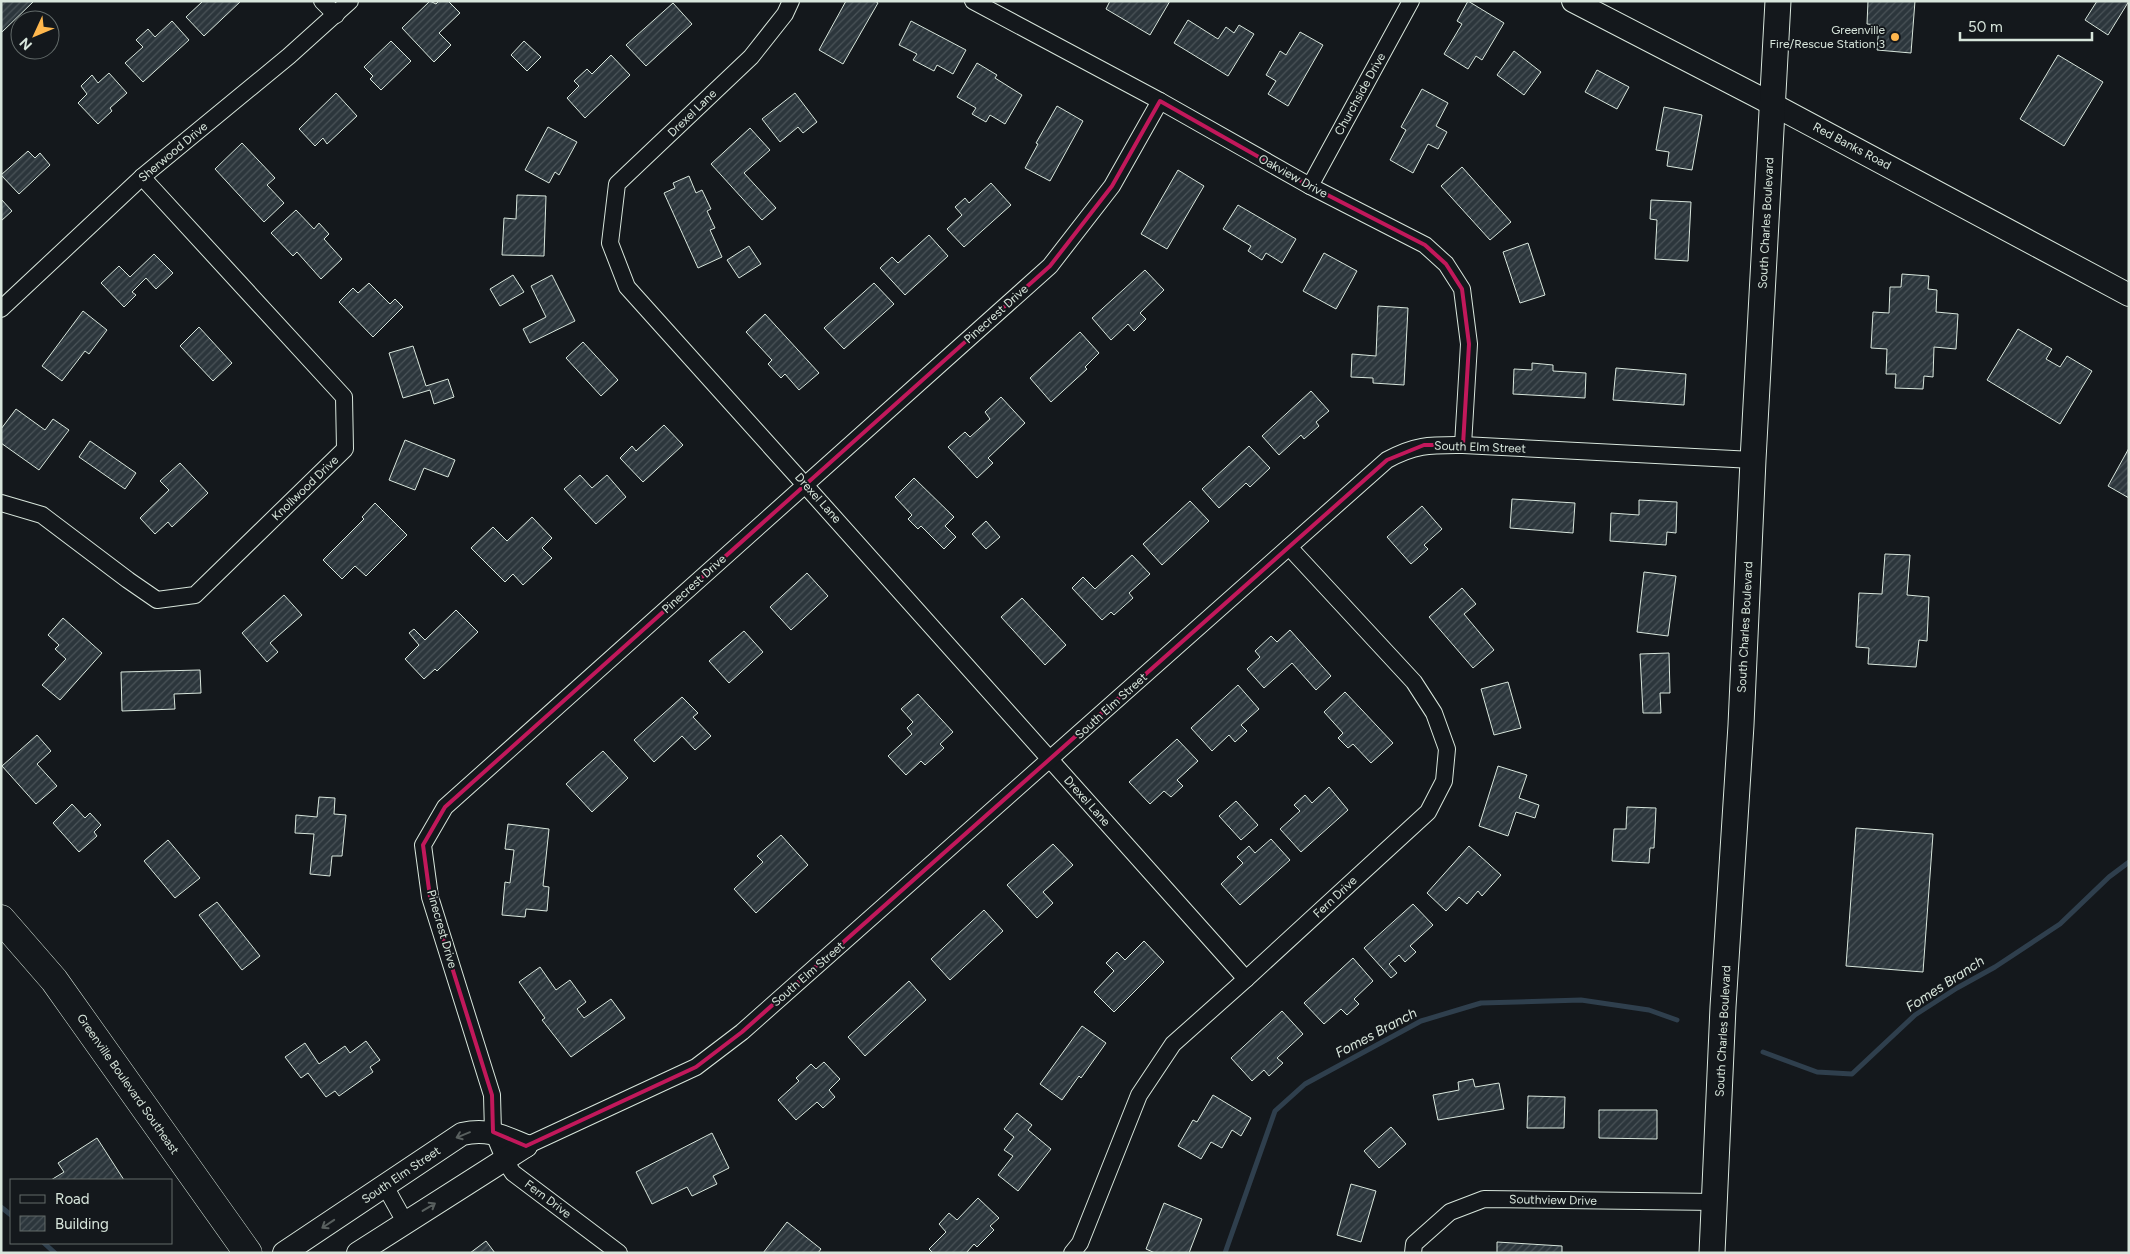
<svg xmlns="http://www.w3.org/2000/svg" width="2130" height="1254" viewBox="0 0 2130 1254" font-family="Figtree,sans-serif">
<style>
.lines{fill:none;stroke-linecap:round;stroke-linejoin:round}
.stream{stroke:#2f3f4d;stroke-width:5}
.building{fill:url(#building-hatch);stroke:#d8e6dc}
.street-casing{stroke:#d8e6dc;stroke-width:18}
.secondary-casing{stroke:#d8e6dc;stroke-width:24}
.primary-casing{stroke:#d8e6dc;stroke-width:27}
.highway-casing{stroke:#d8e6dc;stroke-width:29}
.street{stroke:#14181c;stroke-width:16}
.secondary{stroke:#14181c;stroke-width:22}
.primary{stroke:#14181c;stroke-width:25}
.highway{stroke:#14181c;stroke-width:28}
.oneway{stroke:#59605f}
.marked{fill:none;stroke:#c2185b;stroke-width:4;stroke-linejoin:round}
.poi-dot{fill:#ffb74d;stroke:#14181c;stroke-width:2}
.labels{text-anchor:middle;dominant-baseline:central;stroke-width:4;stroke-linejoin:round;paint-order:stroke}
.poi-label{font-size:12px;fill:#d8e6dc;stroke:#14181c;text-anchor:end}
.street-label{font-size:12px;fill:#d8e6dc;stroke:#14181c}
.water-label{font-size:14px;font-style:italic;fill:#d8e6dc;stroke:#14181c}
</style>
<defs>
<pattern id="building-hatch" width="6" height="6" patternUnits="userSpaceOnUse" patternTransform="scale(1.25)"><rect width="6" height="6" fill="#2c363c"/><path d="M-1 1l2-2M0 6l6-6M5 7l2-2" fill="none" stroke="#4a5358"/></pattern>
</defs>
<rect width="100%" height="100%" fill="#14181c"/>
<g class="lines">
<g class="stream">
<path d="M1763,1052L1817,1072L1852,1074L1915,1015L1957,988L1995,967L2060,924L2109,877L2129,862"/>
<path d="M1,1207L11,1215"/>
<path d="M44,1243L55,1253"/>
<path d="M1225,1253L1275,1111L1305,1084L1421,1021L1481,1003L1581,1000L1649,1010L1677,1020"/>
</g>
</g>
<g class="building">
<path d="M1,1H34L1,33Z"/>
<path d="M203,1H241L204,36L186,17Z"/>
<path d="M430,1L436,4L439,1H448L460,13L439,33L451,45L434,62L402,28Z"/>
<path d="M846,1H875L878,3L843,64L819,50Z"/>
<path d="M1110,1H1170L1150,35L1106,9Z"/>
<path d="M1468,1L1504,23L1482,60L1476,56L1468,69L1444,54L1462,24L1457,21Z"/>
<path d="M1868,1H1915L1911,53L1877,50L1879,25L1867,24Z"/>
<path d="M2097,1H2129L2108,35L2085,20Z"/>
<path d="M673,3L692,24L646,66L626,45Z"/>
<path d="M1188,20L1218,39L1226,27L1234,33L1239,25L1254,34L1228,76L1174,43Z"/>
<path d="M172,21L189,40L143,82L125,63L143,47L136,40L148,29L155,37Z"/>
<path d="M911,21L966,50L953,74L937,65L934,71L913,60L917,54L899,45Z"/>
<path d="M1300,32L1323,45L1288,106L1268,94L1276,81L1266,75L1280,51L1286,55Z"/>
<path d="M391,41L411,61L381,90L370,79L373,76L364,67Z"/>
<path d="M524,41L541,57L527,71L511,55Z"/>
<path d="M1514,51L1541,72L1524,95L1497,75Z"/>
<path d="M611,55L630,75L585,118L567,98L579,86L574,81L587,69L592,74Z"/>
<path d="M2058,55L2103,82L2064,146L2020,119Z"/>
<path d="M977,63L997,75L995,78L1022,95L1005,124L990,115L986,122L972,114L976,108L957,97Z"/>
<path d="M1597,70L1629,87L1617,109L1585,92Z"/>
<path d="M109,73L127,93L110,108L112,111L98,124L78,103L87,94L81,86L92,75L98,83Z"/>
<path d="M1422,89L1448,103L1436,126L1447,132L1438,149L1428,144L1413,173L1390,160L1406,130L1401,127Z"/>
<path d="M336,93L357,116L327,144L323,138L315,146L299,129Z"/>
<path d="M795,93L817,122L803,133L798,127L780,142L762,119Z"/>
<path d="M1057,106L1083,121L1050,181L1025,168L1038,144L1036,143Z"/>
<path d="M1664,107L1702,115L1692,170L1667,166L1669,152L1656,150Z"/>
<path d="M548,127L577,142L559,175L555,172L549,183L525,170Z"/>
<path d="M750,128L770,150L744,173L776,208L762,220L711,164Z"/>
<path d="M242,143L275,178L267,185L284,203L264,222L215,169Z"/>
<path d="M28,151L35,158L40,153L50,165L19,194L1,175Z"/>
<path d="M1462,167L1511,222L1490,240L1441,186Z"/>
<path d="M1178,170L1204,186L1167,249L1141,234Z"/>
<path d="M689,176L696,193L702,190L711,209L707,211L715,228L710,230L722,257L698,268L664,193L675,188L673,183Z"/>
<path d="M991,183L1011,205L964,247L947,229L962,215L955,207L965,198L969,203Z"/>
<path d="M517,195L546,196L544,256L502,255L504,218L516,219Z"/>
<path d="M1,199L12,211L1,221Z"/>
<path d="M1651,200L1691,202L1688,261L1655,259L1657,220L1650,219Z"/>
<path d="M1238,205L1296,239L1282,263L1266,253L1262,260L1248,251L1251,246L1223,229Z"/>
<path d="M296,210L314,229L319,223L329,234L324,239L342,259L321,279L297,252L293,256L271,233Z"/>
<path d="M929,235L948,256L905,295L880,268L892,257L898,263Z"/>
<path d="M1528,243L1545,295L1520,303L1503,252Z"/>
<path d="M749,246L761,264L739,278L727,260Z"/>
<path d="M1324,253L1357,271L1336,309L1303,291Z"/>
<path d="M154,254L173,273L156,289L146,278L132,292L136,295L124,307L101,283L119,266L130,277Z"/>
<path d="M1145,270L1164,290L1140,313L1146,319L1134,331L1128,324L1111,340L1092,318Z"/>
<path d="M1902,274L1929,276L1928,289L1937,290L1936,312L1958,314L1956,349L1934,347L1933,377L1924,376L1923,389L1895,388L1896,374H1886L1887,349L1871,348L1873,312L1889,313L1890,287H1901Z"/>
<path d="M513,275L524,292L500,306L490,289Z"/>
<path d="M552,275L575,321L530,343L523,329L546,317L531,286Z"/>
<path d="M369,283L390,304L395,299L403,307L373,337L339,302L353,288L358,293Z"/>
<path d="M874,283L894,304L844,349L824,328Z"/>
<path d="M1378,306L1408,308L1404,385L1373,383V378L1351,377L1352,354L1376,356Z"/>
<path d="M83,311L107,330L89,354L85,351L62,381L42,366Z"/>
<path d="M765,314L819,373L799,390L785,374L781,378L768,364L772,360L746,332Z"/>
<path d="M199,327L232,363L213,381L180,346Z"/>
<path d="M2018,329L2052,349L2046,359L2060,367L2067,356L2092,371L2060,424L1987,380Z"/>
<path d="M1080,332L1099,353L1085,367L1087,369L1051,402L1030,378Z"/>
<path d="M583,342L618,380L601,396L566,358Z"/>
<path d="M413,346L426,386L448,379L454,397L434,404L430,390L403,398L389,353Z"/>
<path d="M1532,363L1553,365V371L1586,373L1585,398L1513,394L1514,369L1532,370Z"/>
<path d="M1616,368L1686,374L1684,405L1613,400Z"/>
<path d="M1311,391L1329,411L1316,422L1319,426L1304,439L1301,435L1279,455L1262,436Z"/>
<path d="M1001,397L1025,423L988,458L993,463L977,478L948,447L965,432L970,437L990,419L985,412Z"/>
<path d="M16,409L45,430L53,419L69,430L39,470L1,443V429Z"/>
<path d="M664,425L683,445L643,482L620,458L632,446L636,451Z"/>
<path d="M405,440L455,460L448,477L424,468L415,490L389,480Z"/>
<path d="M90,441L136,473L125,489L79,457Z"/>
<path d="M1249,446L1270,468L1250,487L1246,483L1219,508L1202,489Z"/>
<path d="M2129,448V498L2108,486Z"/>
<path d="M180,463L208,493L172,527L168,522L155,534L140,518L169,490L160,481Z"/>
<path d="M580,475L592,488L607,475L626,497L596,524L564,489Z"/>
<path d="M914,478L954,517L945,526L956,537L944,549L921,526L918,529L908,519L912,515L895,497Z"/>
<path d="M1512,499L1575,503L1573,533L1510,528Z"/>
<path d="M1639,500L1677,502L1676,533L1667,532L1666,545L1610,541L1611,513L1639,515Z"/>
<path d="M1190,501L1209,521L1162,565L1143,544Z"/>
<path d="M375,503L407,535L366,576L355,566L342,579L323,560L364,519L362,517Z"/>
<path d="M1422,506L1442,529L1424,545L1428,549L1411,564L1387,537Z"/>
<path d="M532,517L552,538L542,548L552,558L523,585L513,574L505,582L471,548L493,527L507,541Z"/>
<path d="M986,521L1000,537L986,549L972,534Z"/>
<path d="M1885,554L1910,555L1907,595L1929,597L1927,641L1919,640L1916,667L1868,664L1869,648L1856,647L1859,593L1882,594Z"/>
<path d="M1132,555L1150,574L1129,593L1133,598L1114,615L1111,612L1102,620L1072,588L1083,577L1095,589Z"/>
<path d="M1644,572L1676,576L1668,636L1637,632Z"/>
<path d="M807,573L828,596L791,630L770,607Z"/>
<path d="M1462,588L1476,604L1464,614L1494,650L1473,668L1429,617Z"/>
<path d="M284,595L302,615L270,643L278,652L267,662L242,633Z"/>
<path d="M1022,598L1066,645L1045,665L1001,617Z"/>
<path d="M456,610L478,632L437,671L435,669L424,679L405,659L419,645L409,633L414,629L425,640Z"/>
<path d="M63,618L102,653L60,700L42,685L66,659L55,649L59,645L48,635Z"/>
<path d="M1290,630L1331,676L1316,690L1292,663L1264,688L1247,669L1260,657L1255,651L1271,636L1277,642Z"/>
<path d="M744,631L763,652L729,683L709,661Z"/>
<path d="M1669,653L1670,693H1660L1661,713H1643L1640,654Z"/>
<path d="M200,670L201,693L174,694L175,709L122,711L121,672Z"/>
<path d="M1508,682L1521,728L1494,735L1481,689Z"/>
<path d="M1238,685L1259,709L1241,725L1247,731L1235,742L1229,735L1212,751L1191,728Z"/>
<path d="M1345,692L1393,743L1371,763L1353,744L1348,748L1338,738L1343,733L1324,712Z"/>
<path d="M918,694L953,732L940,744L944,748L925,765L921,761L906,775L888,756L912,734L907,728L913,722L901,709Z"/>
<path d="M682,697L698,713L693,717L711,736L695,750L682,736L654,762L634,740Z"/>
<path d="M37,735L51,751L37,764L57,786L36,804L2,766Z"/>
<path d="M1177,739L1198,761L1177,780L1183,786L1171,797L1164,791L1150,804L1129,782Z"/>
<path d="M603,751L628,778L592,812L566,784Z"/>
<path d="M1498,766L1527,775L1519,798L1539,805L1535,818L1516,812L1508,836L1479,826Z"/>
<path d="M1329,787L1348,810L1301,852L1280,829L1300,811L1294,805L1305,795L1312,803Z"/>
<path d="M319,797L335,798L334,814L346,815L342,856H332L330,876L310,874L314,834L295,833L296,815L317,817Z"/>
<path d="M1236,801L1258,825L1241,840L1219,816Z"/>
<path d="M72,804L85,818L90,813L101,825L94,832L97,836L79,852L53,823Z"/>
<path d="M1627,807L1656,808L1654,848H1650L1649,863L1612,861L1614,829H1626Z"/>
<path d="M508,824L549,829L543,886L549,887L547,911L526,909L525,917L502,915L505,882L510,883L514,850L505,849Z"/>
<path d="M1856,828L1933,834L1923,972L1846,966Z"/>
<path d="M781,835L808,865L756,913L734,889L763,862L757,856Z"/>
<path d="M1271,839L1290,860L1240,905L1221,884L1243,863L1237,857L1249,846L1255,853Z"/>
<path d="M168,840L200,878L175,898L144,861Z"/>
<path d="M1053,844L1073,865L1043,892L1053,903L1037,918L1007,885Z"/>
<path d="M1469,846L1501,875L1482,896L1478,891L1467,904L1459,897L1446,911L1427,893Z"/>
<path d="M217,902L260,956L242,970L199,915Z"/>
<path d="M1413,904L1433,925L1410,946L1416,952L1405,962L1399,955L1389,964L1397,973L1391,978L1364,948Z"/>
<path d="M984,910L1003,931L950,980L931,959Z"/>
<path d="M1144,941L1164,962L1114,1012L1094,992L1114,971L1106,963L1117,952L1125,960Z"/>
<path d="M1353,958L1373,981L1354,999L1359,1004L1347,1015L1341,1009L1324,1024L1304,1003Z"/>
<path d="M540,967L556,990L570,980L586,1002L577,1009L584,1018L611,999L625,1018L571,1057L542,1020L545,1018L519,982Z"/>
<path d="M909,981L926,1000L865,1056L848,1037Z"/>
<path d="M1282,1011L1303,1034L1277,1058L1283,1063L1269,1076L1264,1070L1252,1081L1231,1058Z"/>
<path d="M1082,1026L1106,1043L1081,1078L1079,1076L1062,1100L1040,1084Z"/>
<path d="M366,1041L380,1060L370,1067L373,1072L339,1096L335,1091L326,1097L308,1073L301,1078L285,1057L305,1043L319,1064L345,1046L350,1053Z"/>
<path d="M824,1062L840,1079L829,1090L835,1097L823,1108L817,1102L796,1120L778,1100L799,1081L796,1078L811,1064L816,1069Z"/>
<path d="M1473,1079L1475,1087L1499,1083L1504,1109L1438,1120L1433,1095L1459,1090L1458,1082Z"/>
<path d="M1213,1095L1251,1118L1241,1136L1232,1130L1222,1148L1211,1142L1201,1159L1178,1146L1193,1120L1197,1122Z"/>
<path d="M1528,1096L1565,1097L1564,1128H1527Z"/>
<path d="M1599,1110H1657V1139L1599,1138Z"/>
<path d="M1017,1113L1032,1125L1028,1130L1051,1149L1018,1191L998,1175L1013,1156L1004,1150L1014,1137L1004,1129Z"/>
<path d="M1391,1127L1406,1144L1379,1168L1364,1151Z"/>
<path d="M712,1133L729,1168L713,1176L717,1184L692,1196L687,1187L652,1204L636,1172Z"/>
<path d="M97,1138L124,1180H51L64,1172L58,1163Z"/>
<path d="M1351,1184L1376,1191L1361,1242L1337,1235Z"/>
<path d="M978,1198L999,1218L990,1226L994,1230L977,1247L974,1244L966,1253H933L929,1249L946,1232L939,1224L949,1213L957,1220Z"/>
<path d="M1164,1203L1202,1219L1189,1253H1155L1146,1249Z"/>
<path d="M787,1222L821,1249L818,1253H763Z"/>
<path d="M486,1241L495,1253H470Z"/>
<path d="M1497,1242L1562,1246V1253H1497Z"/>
</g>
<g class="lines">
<g class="street-casing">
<g id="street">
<path d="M322,1L336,15"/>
<path d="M791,1L785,14L751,57L617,184L610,243L627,287L805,485L1246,979"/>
<path d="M973,1L1160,101L1310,186L1425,245L1446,264L1462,289L1469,344L1463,445"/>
<path d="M1310,186L1411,1"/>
<path d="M1,309L142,177L289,56L350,1"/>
<path d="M1,503L42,515L128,580L157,600L195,595L345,449L344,397L142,177"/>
<path d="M526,1146L696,1067L742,1032L1387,460C1416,444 1431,445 1463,445L1753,460"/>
<path d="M385,1186L405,1222"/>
<path d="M619,1253L513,1173L505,1161L493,1132L492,1095L430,897L423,845L445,807L1050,266L1112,186L1160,101"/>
<path d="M1072,1253L1080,1243L1139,1095L1173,1044L1246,979L1428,812L1444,781L1447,749L1434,713L1414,682L1289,547"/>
<path d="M1413,1253L1414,1244L1450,1212L1484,1199L1715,1202"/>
</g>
</g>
<g class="secondary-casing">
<g id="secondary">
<path d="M1573,1L1772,104L2129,295"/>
<path d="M284,1253L462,1134C488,1128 502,1136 526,1146"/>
<path d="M358,1253L526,1146"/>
</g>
</g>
<g class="primary-casing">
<path id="primary" d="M1712,1253L1723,1007L1741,725L1753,460L1778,1"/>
</g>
<g class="highway-casing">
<path id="highway" d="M1,919L54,980L248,1253"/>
</g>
<use href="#street" class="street"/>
<use href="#secondary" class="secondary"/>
<use href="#primary" class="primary"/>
<use href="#highway" class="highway"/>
</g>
<defs><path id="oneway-shaft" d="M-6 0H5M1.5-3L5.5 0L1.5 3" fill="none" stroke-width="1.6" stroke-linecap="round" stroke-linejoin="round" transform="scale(1.25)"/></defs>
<g class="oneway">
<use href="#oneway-shaft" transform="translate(463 1135) rotate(158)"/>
<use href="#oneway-shaft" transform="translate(429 1207) rotate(-31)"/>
<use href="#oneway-shaft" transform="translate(328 1224) rotate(146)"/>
</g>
<path class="marked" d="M1160,101L1310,186L1425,245L1446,264L1462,289L1469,344L1463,445H1424L1387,460L742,1032L696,1067L526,1146L493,1132L492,1095L430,897L423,845L445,807L1050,266L1112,186Z"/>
<circle class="poi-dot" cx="1895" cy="37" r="5"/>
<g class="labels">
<g class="poi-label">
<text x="1885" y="30">Greenville<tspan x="1885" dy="14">Fire/Rescue Station 3</tspan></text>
</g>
<g class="street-label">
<text transform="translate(1360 94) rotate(-61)">Churchside Drive</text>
<text transform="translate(692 113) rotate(-44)">Drexel Lane</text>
<text transform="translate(1852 146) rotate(28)">Red Banks Road</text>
<text transform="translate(173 152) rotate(-40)">Sherwood Drive</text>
<text transform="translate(1293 176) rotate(29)">Oakview Drive</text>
<text transform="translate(1766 223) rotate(-87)">South Charles Boulevard</text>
<text transform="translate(996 314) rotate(-42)">Pinecrest Drive</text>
<text transform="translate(1480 447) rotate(2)">South Elm Street</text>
<text transform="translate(305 488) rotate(-44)">Knollwood Drive</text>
<text transform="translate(818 498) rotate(48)">Drexel Lane</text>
<text transform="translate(694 584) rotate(-42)">Pinecrest Drive</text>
<text transform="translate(1745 627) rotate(-87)">South Charles Boulevard</text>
<text transform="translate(1111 706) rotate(-42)">South Elm Street</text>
<text transform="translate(1087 801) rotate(48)">Drexel Lane</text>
<text transform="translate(1335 897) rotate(-43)">Fern Drive</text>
<text transform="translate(442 929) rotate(74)">Pinecrest Drive</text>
<text transform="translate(808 974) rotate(-41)">South Elm Street</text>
<text transform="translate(1723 1031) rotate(-87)">South Charles Boulevard</text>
<text transform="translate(128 1084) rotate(55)">Greenville Boulevard Southeast</text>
<text transform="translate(401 1175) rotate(-34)">South Elm Street</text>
<text transform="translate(548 1199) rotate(37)">Fern Drive</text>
<text transform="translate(1553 1200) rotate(1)">Southview Drive</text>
</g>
<g class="water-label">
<text transform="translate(1945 984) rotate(-33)">Fomes Branch</text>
<text transform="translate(1376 1033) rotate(-28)">Fomes Branch</text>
</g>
</g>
<rect width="2130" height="1254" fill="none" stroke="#d8e6dc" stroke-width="5"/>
<rect x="10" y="1179" width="162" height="65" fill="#14181c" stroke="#626a69"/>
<rect x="20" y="1195" width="25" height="8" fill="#14181c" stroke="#626a69"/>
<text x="55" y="1204" font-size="15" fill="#d8e6dc">Road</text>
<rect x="20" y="1216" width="25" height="15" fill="url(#building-hatch)" stroke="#626a69"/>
<text x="55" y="1229" font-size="15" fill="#d8e6dc">Building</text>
<g transform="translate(35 35) rotate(226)"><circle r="24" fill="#14181c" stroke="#626a69"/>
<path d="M0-4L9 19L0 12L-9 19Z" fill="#ffb74d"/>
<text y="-8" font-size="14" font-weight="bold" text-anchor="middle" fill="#d8e6dc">N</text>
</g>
<path d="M1960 32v8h132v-8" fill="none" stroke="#d8e6dc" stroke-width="2.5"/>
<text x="1968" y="32" font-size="15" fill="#d8e6dc" stroke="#14181c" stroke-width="4" paint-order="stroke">50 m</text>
</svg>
